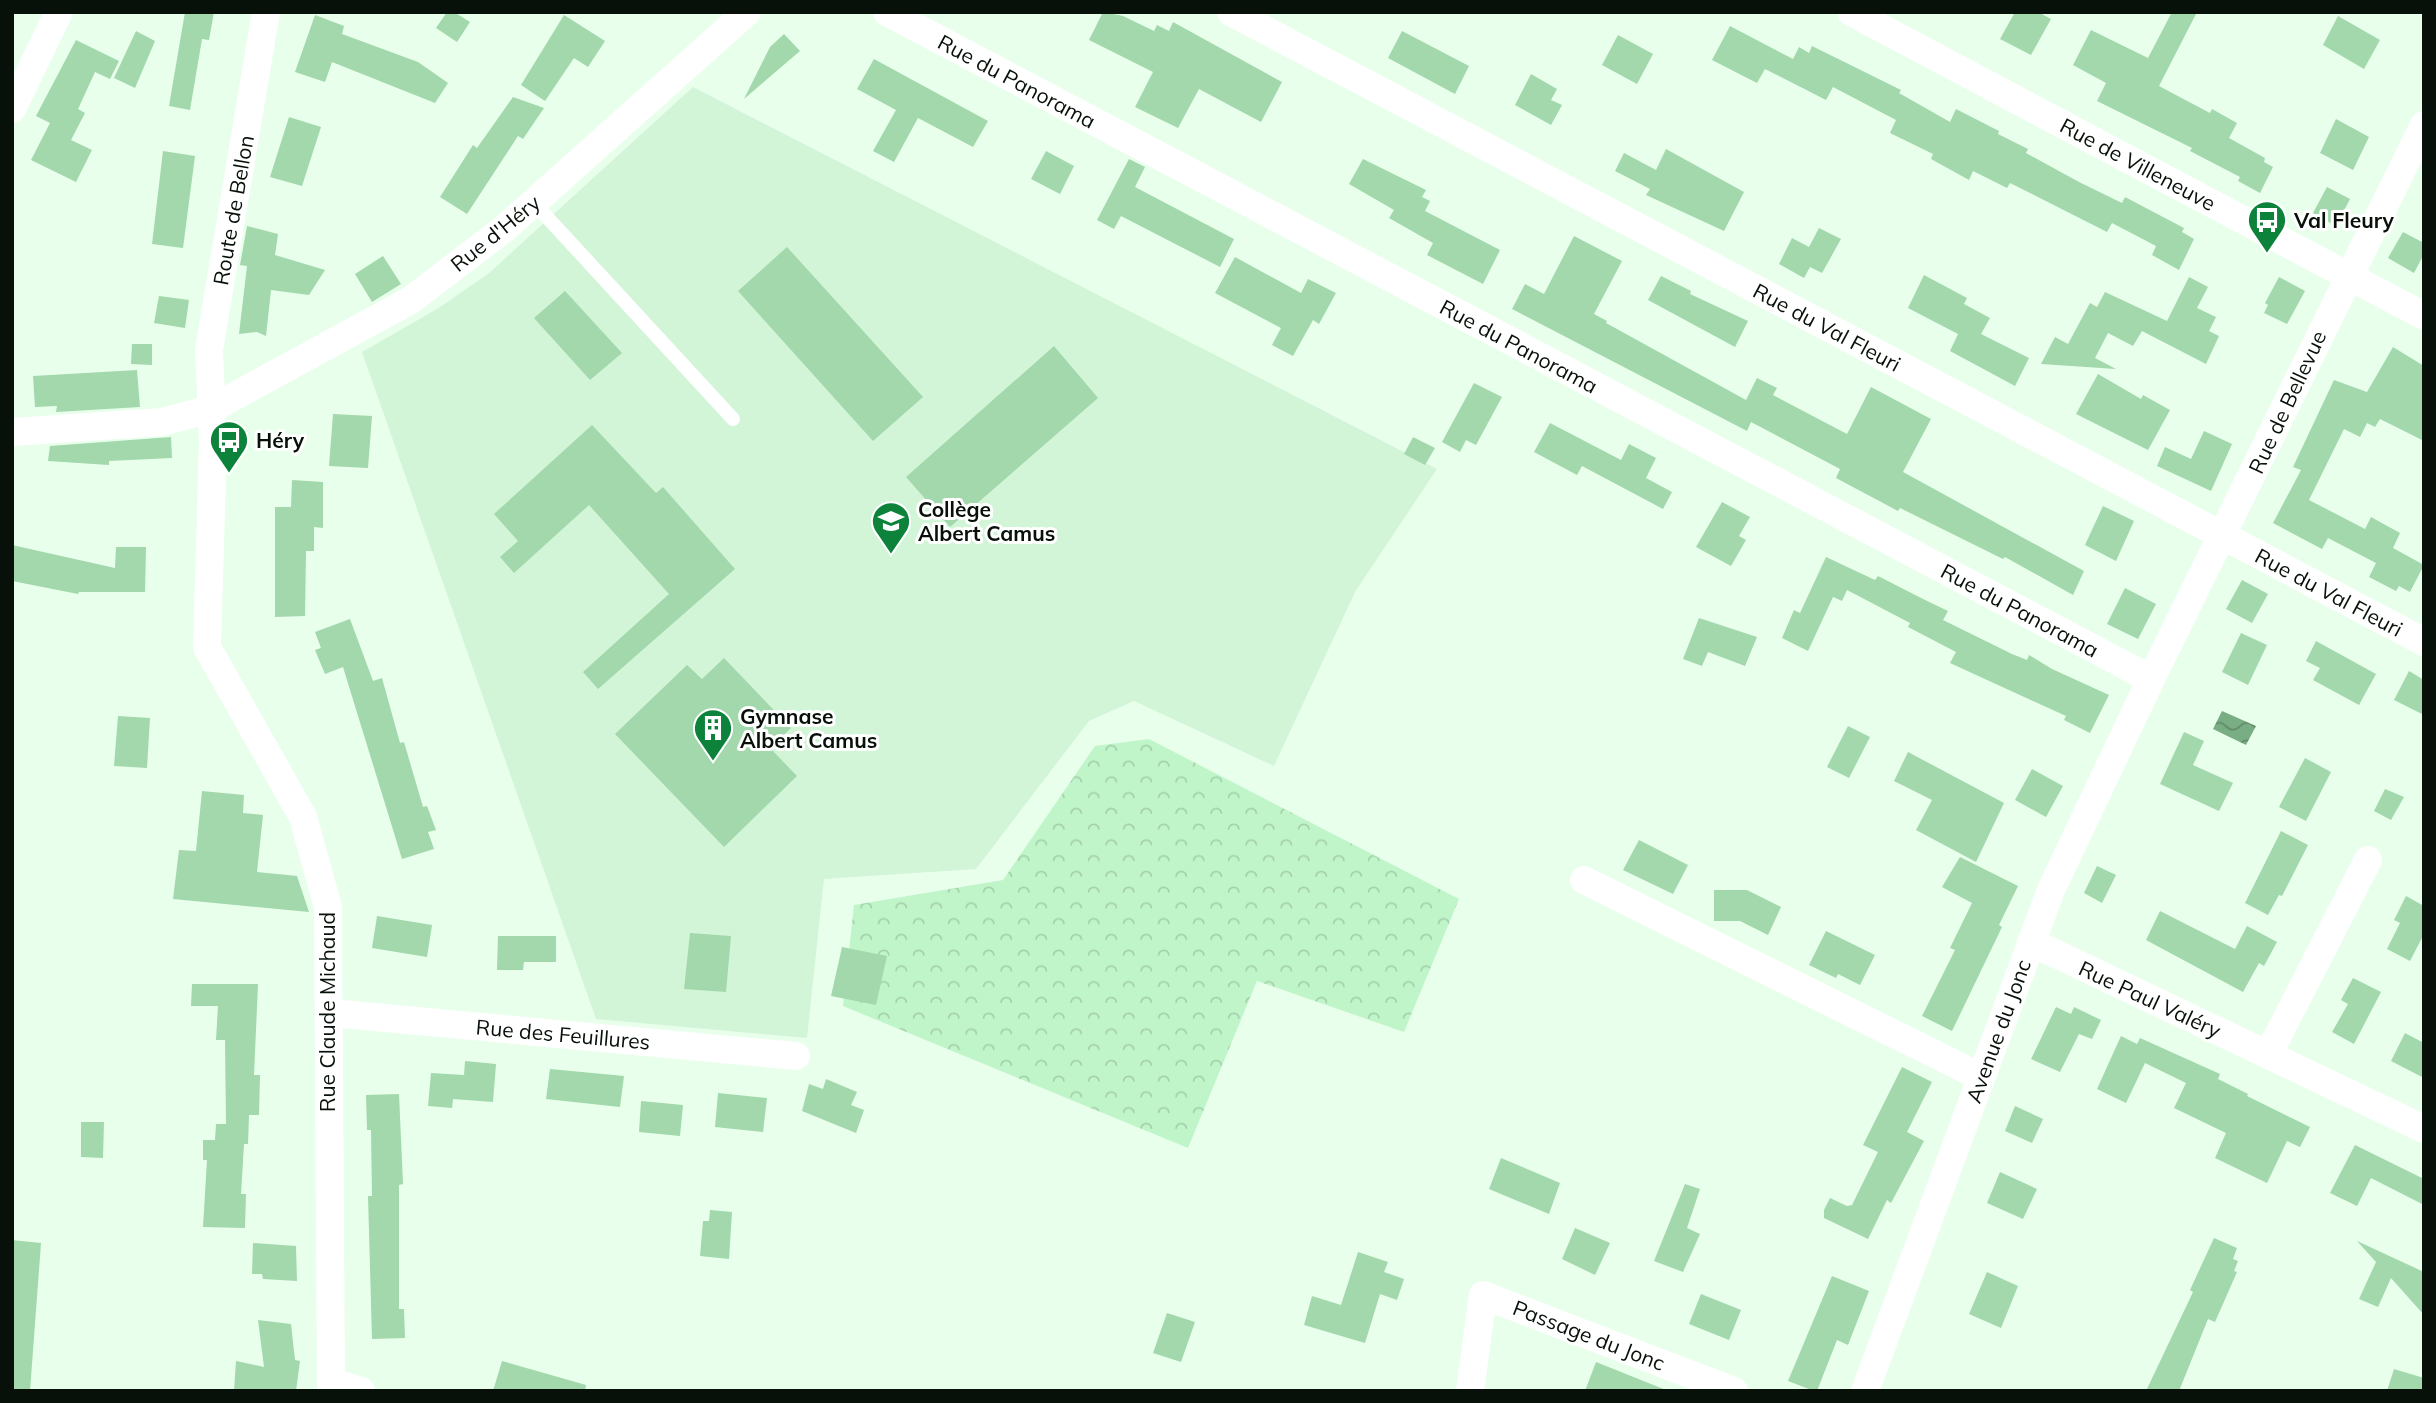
<svg xmlns="http://www.w3.org/2000/svg" width="2436" height="1403" viewBox="0 0 2436 1403" font-family="Mulish,sans-serif">
<style>
.built{fill:#d2f5d8}
.forest{fill:url(#forest-crowns)}
.water{fill:url(#water-waves)}
.building{fill:#a2d8ac}
.lines{fill:none;stroke-linecap:round;stroke-linejoin:round}
.service{stroke:#fff;stroke-width:14}
.minor{stroke:#fff;stroke-width:28}
.labels{text-anchor:middle;dominant-baseline:central;stroke-width:6;stroke-linejoin:round;paint-order:stroke}
.street-label{font-size:21px;fill:#081109;stroke:#fff}
.poi-label{font-size:21px;font-weight:bold;fill:#081109;stroke:#fff;text-anchor:start}
</style>
<defs>
<pattern id="forest-crowns" width="20" height="18" patternUnits="userSpaceOnUse" patternTransform="scale(1.75)"><rect width="20" height="18" fill="#c0f5c9"/><path d="M2 6a3 3 0 1 1 6 0M12 15a3 3 0 1 1 6 0" fill="none" stroke="#a4d1ab"/></pattern>
<pattern id="water-waves" width="16" height="10" patternUnits="userSpaceOnUse" patternTransform="scale(1.75)"><rect width="16" height="10" fill="#79ad83"/><path d="M0 5q4-4 8 0t8 0" fill="none" stroke="#618b69"/></pattern>
</defs>
<rect width="100%" height="100%" fill="#e8ffeb"/>
<path class="built" d="M693,87L1437,469L1355,592L1274,766L1134,701L1089,721L976,869L824,879L807,1038L596,1019L362,352L437,309L488,274Z"/>
<path class="forest" d="M1149,739L1459,899L1404,1032L1257,981L1188,1148L843,1006L854,905L1003,880L1095,746Z"/>
<path class="water" d="M2222,711L2256,726L2246,745L2213,729Z"/>
<g class="building">
<path d="M185,12H214L209,40L202,39L190,110L169,106Z"/>
<path d="M447,12H454L470,22L457,42L436,28Z"/>
<path d="M1103,12L1123,16L1154,31L1157,25L1169,31L1173,22L1282,82L1261,122L1199,89L1178,128L1135,107L1153,72L1089,40Z"/>
<path d="M2015,12H2038L2051,19L2031,55L2000,39Z"/>
<path d="M2172,12H2197L2159,86L2210,113L2212,109L2237,123L2229,138L2265,158L2264,162L2273,167L2260,193L2238,181L2240,177L2190,151L2192,148L2097,101L2106,83L2073,65L2091,30L2148,58Z"/>
<path d="M315,15L344,26L342,34L418,62L448,83L435,103L332,62L325,82L295,72Z"/>
<path d="M564,15L605,41L588,67L574,58L545,101L521,85Z"/>
<path d="M2338,16L2380,40L2364,69L2323,45Z"/>
<path d="M1730,26L1793,59L1799,47L1809,53L1812,46L1901,90L1899,93L1950,122L1956,109L1999,131L1998,134L2028,149L2026,153L2079,182L2122,203L2125,197L2184,228L2182,232L2194,239L2179,270L2152,255L2156,246L2112,223L2107,232L2010,183L2007,188L1973,171L1969,180L1931,159L1933,154L1890,133L1896,120L1833,87L1826,100L1765,69L1757,83L1712,60Z"/>
<path d="M136,31L155,41L135,88L114,78Z"/>
<path d="M1402,31L1469,66L1455,94L1388,58Z"/>
<path d="M784,34L800,51L744,99L770,47Z"/>
<path d="M1618,35L1653,54L1637,84L1602,65Z"/>
<path d="M76,40L119,61L110,79L95,72L78,109L85,113L71,140L92,150L76,182L31,160L50,123L36,116Z"/>
<path d="M874,59L988,121L973,147L918,118L894,162L873,151L896,110L857,89Z"/>
<path d="M1531,74L1557,89L1551,100L1562,105L1551,125L1515,105Z"/>
<path d="M513,97L544,108L523,139L518,136L467,214L440,197L473,145L477,148Z"/>
<path d="M289,117L321,127L302,186L270,177Z"/>
<path d="M2336,119L2369,137L2353,170L2320,153Z"/>
<path d="M1666,149L1744,192L1724,231L1646,195L1650,189L1615,171L1624,153L1656,170Z"/>
<path d="M163,151L195,156L183,248L152,244Z"/>
<path d="M1046,151L1074,166L1060,194L1031,179Z"/>
<path d="M1129,159L1145,167L1135,187L1234,239L1220,267L1121,216L1114,229L1097,220Z"/>
<path d="M1363,159L1426,190L1422,197L1430,201L1425,211L1500,250L1483,284L1427,255L1433,243L1389,218L1394,210L1349,184Z"/>
<path d="M2327,187L2350,199L2336,226L2313,213Z"/>
<path d="M247,226L278,234L275,255L325,270L309,295L271,290L266,336L257,332L239,334L247,266L240,265Z"/>
<path d="M1819,228L1841,239L1822,273L1810,267L1804,278L1779,264L1792,238L1809,247Z"/>
<path d="M2403,232L2424,243V254L2414,273L2388,258Z"/>
<path d="M1574,236L1622,261L1594,314L1607,321L1606,323L1746,400L1757,378L1777,388L1773,395L1847,434L1871,387L1931,419L1903,472L2084,571L2073,595L2005,557L2003,559L1900,508L1898,511L1836,478L1840,469L1751,422L1747,431L1512,309L1525,284L1544,294Z"/>
<path d="M787,247L923,397L873,441L738,291Z"/>
<path d="M383,256L401,284L372,302L355,274Z"/>
<path d="M1235,257L1301,293L1308,279L1336,293L1319,324L1313,320L1293,356L1272,345L1281,328L1215,293Z"/>
<path d="M1924,275L1967,298L1964,304L1990,318L1981,334L2029,358L2015,386L1950,351L1958,334L1908,308Z"/>
<path d="M1661,276L1691,291L1690,294L1748,321L1735,347L1648,300Z"/>
<path d="M2189,277L2208,287L2197,308L2216,317L2209,331L2219,336L2206,364L2142,331L2133,346L2108,333L2095,358L2116,369L2041,364L2055,337L2068,344L2090,303L2097,307L2105,292L2167,321Z"/>
<path d="M2279,277L2305,291L2287,324L2264,313L2268,305L2265,303Z"/>
<path d="M565,291L622,353L590,380L534,318Z"/>
<path d="M159,296L189,300L185,328L154,323Z"/>
<path d="M132,344H152V365L131,364Z"/>
<path d="M1054,346L1098,398L950,527L906,477Z"/>
<path d="M2393,347L2424,366V441L2380,419L2375,427L2367,423L2360,437L2344,429L2309,500L2365,529L2371,517L2400,533L2393,548L2424,565L2410,592L2399,586L2396,591L2369,577L2376,563L2328,538L2322,549L2273,523L2301,470L2293,467L2334,380L2367,392Z"/>
<path d="M137,370L140,407L56,412L57,406L35,407L33,376Z"/>
<path d="M2098,374L2141,399L2143,395L2170,410L2148,450L2076,414Z"/>
<path d="M1474,383L1502,397L1476,445L1466,440L1460,452L1442,442Z"/>
<path d="M333,414L372,416L368,468L329,466Z"/>
<path d="M1550,423L1621,460L1629,444L1656,458L1646,478L1672,492L1663,509L1582,466L1577,475L1534,452Z"/>
<path d="M592,425L656,493L663,487L735,569L598,689L583,672L669,594L589,505L514,573L500,557L518,541L494,514Z"/>
<path d="M2204,431L2232,444L2211,491L2157,466L2165,447L2191,459Z"/>
<path d="M171,437L172,458L109,461V465L48,461L50,446Z"/>
<path d="M1413,437L1435,448L1425,465L1404,454Z"/>
<path d="M292,480L323,482V528L314,527V551H306L305,616L275,617V507H291Z"/>
<path d="M1722,502L1750,517L1739,536L1746,540L1731,566L1696,547Z"/>
<path d="M2103,506L2134,521L2116,561L2085,545Z"/>
<path d="M12,545L115,568L116,547H146L145,592H79L78,594L12,581Z"/>
<path d="M1826,557L1875,580L1878,576L1923,599L1948,611L1943,620L2012,654L2027,660L2029,655L2052,669L2109,695L2090,733L2064,720L2066,716L1950,663L1956,652L1908,627L1910,623L1847,590L1842,601L1833,597L1808,651L1782,638L1794,610L1800,613Z"/>
<path d="M2242,580L2268,594L2252,623L2226,609Z"/>
<path d="M2125,588L2156,604L2138,639L2107,624Z"/>
<path d="M1699,618L1757,637L1745,666L1708,652L1702,666L1683,659Z"/>
<path d="M350,619L373,681L382,678L400,743L404,742L423,807L427,806L436,830L428,832L434,849L402,859L343,667L325,674L315,650L321,648L315,632Z"/>
<path d="M2241,633L2267,645L2248,685L2222,672Z"/>
<path d="M2316,641L2376,674L2359,705L2313,680L2320,668L2306,661Z"/>
<path d="M724,658L791,728L770,748L797,776L724,847L615,734L687,665L702,679Z"/>
<path d="M2409,671L2424,680V715L2394,700Z"/>
<path d="M118,716L150,718L147,768L114,766Z"/>
<path d="M1848,726L1870,737L1849,778L1827,767Z"/>
<path d="M2184,732L2204,741L2193,765L2233,783L2219,811L2160,784Z"/>
<path d="M1908,752L2004,803L1976,862L1916,830L1932,800L1894,781Z"/>
<path d="M2305,758L2331,772L2306,821L2279,807Z"/>
<path d="M2032,769L2063,786L2046,817L2015,800Z"/>
<path d="M2385,789L2404,797L2391,820L2374,811Z"/>
<path d="M202,791L244,795L243,813L263,815L257,872L297,876L309,912L173,899L179,850L196,851Z"/>
<path d="M2281,831L2308,845L2282,896L2279,895L2268,915L2245,903Z"/>
<path d="M1639,840L1688,865L1673,894L1623,870Z"/>
<path d="M1960,857L2018,886L1999,925L2002,927L1952,1031L1922,1016L1955,950L1950,948L1972,903L1942,887Z"/>
<path d="M2097,866L2116,875L2102,903L2084,893Z"/>
<path d="M1714,890H1747L1781,907L1768,935L1740,921H1714Z"/>
<path d="M2406,896L2424,906V934L2410,961L2387,949L2400,923L2394,920Z"/>
<path d="M2160,911L2235,949L2247,926L2277,942L2264,966L2259,963L2243,992L2146,940Z"/>
<path d="M377,916L432,925L427,957L372,948Z"/>
<path d="M1826,931L1875,955L1860,985L1838,974L1836,978L1809,965Z"/>
<path d="M690,933L731,936L726,992L684,989Z"/>
<path d="M498,936H556V962H524L523,970H497Z"/>
<path d="M842,947L887,956L876,1005L831,996Z"/>
<path d="M2353,978L2381,992L2354,1044L2332,1032L2348,1004L2341,1000Z"/>
<path d="M192,984H258L254,1075H260L259,1115H249L248,1144H244L241,1194H246L245,1228L203,1227L207,1160H203V1140H215L216,1124H226L225,1040H216L218,1006H191Z"/>
<path d="M2056,1007L2071,1014L2074,1007L2101,1020L2092,1039L2079,1034L2060,1072L2031,1059Z"/>
<path d="M2405,1033L2424,1043V1078L2391,1061Z"/>
<path d="M2121,1036L2137,1044L2140,1038L2220,1074L2218,1079L2248,1094L2247,1096L2310,1127L2300,1147L2287,1141L2267,1183L2215,1158L2226,1133L2174,1108L2186,1083L2145,1063L2126,1103L2097,1089Z"/>
<path d="M465,1061L496,1064L493,1102L453,1099L452,1108L428,1106L431,1073L464,1075Z"/>
<path d="M1902,1067L1932,1082L1907,1132L1924,1141L1891,1203L1887,1200L1868,1239L1824,1218V1210L1830,1198L1847,1206L1852,1205L1878,1152L1863,1145Z"/>
<path d="M550,1069L624,1076L620,1107L546,1099Z"/>
<path d="M826,1079L857,1092L851,1105L864,1110L856,1133L802,1111L809,1084L823,1089Z"/>
<path d="M718,1093L767,1098L763,1132L715,1127Z"/>
<path d="M399,1094L403,1184L399,1185V1309H404L405,1338L372,1339L368,1196H372L371,1130H367L366,1095Z"/>
<path d="M641,1101L683,1105L680,1136L639,1132Z"/>
<path d="M2015,1106L2043,1119L2032,1143L2005,1131Z"/>
<path d="M81,1122H104L103,1158L81,1157Z"/>
<path d="M2355,1145L2424,1179V1205L2371,1178L2357,1206L2330,1193Z"/>
<path d="M1501,1158L1560,1183L1549,1214L1489,1189Z"/>
<path d="M2000,1172L2037,1189L2023,1219L1987,1203Z"/>
<path d="M1685,1184L1700,1189L1687,1228L1700,1234L1683,1272L1654,1261Z"/>
<path d="M710,1210L732,1212L729,1259L700,1256L703,1221H709Z"/>
<path d="M1575,1228L1610,1243L1595,1275L1562,1259Z"/>
<path d="M2214,1238L2237,1248L2233,1259L2238,1261L2234,1271L2237,1272L2215,1322L2208,1319L2179,1391H2146L2193,1292L2190,1290Z"/>
<path d="M12,1240L41,1243L30,1391H12Z"/>
<path d="M2357,1241L2424,1272V1315L2391,1278L2378,1307L2359,1299L2376,1262Z"/>
<path d="M253,1243L296,1246L297,1281L263,1279L262,1274H252Z"/>
<path d="M1358,1252L1388,1262L1384,1272L1404,1279L1397,1300L1380,1294L1365,1343L1304,1325L1312,1296L1341,1305Z"/>
<path d="M1987,1272L2018,1286L2001,1328L1969,1314Z"/>
<path d="M1832,1276L1869,1291L1848,1345L1837,1340L1817,1391H1814L1788,1381Z"/>
<path d="M1701,1294L1741,1310L1729,1340L1689,1324Z"/>
<path d="M1167,1313L1195,1322L1181,1362L1153,1353Z"/>
<path d="M258,1320L291,1324L295,1360L300,1361L296,1391H234L236,1361L264,1367Z"/>
<path d="M502,1361L586,1385L585,1391H493Z"/>
<path d="M1596,1362L1666,1390V1391H1585Z"/>
<path d="M2394,1369L2424,1378V1391H2387Z"/>
</g>
<g class="lines">
<path class="service" d="M534,203L733,419"/>
<g class="minor">
<path d="M266,12L209,350L213,443L207,647L303,817L328,907L331,1391"/>
<path d="M887,12L2151,679"/>
<path d="M1231,12L2424,642"/>
<path d="M1851,12L2424,316"/>
<path d="M12,109L59,12"/>
<path d="M12,432L162,422L211,409L411,300L505,228L747,12"/>
<path d="M1584,880L1981,1077"/>
<path d="M2031,942L2424,1129"/>
<path d="M331,1013L796,1056"/>
<path d="M2268,1055L2368,860"/>
<path d="M331,1382L361,1391"/>
<path d="M1470,1391L1483,1295L1734,1391"/>
<path d="M1865,1391L2051,890L2151,679L2424,125"/>
</g>
</g>
<defs>
<g id="bus-pin" transform="scale(2.0125)"><path d="M0 17L-7.5 6A9.5 9.5 0 1 1 7.5 6Z" fill="#0d823b" stroke="#fff"/><path d="M-5-6H5V4H4V6H2V4H-2V6H-4V4H-5ZM-3.5-4V0h7V-4ZM-3.5 1.2v1.5H-2V1.2ZM2 1.2v1.5H3.5V1.2Z" fill="#fff"/></g>
<g id="school-pin" transform="scale(2.0125)"><path d="M0 17L-7.5 6A9.5 9.5 0 1 1 7.5 6Z" fill="#0d823b" stroke="#fff"/><path d="M0-5L7-2L0 1L-7-2ZM-4 1L0 2.5L4 1V4Q0 6-4 4Z" fill="#fff"/></g>
<g id="building-pin" transform="scale(2.0125)"><path d="M0 17L-7.5 6A9.5 9.5 0 1 1 7.5 6Z" fill="#0d823b" stroke="#fff"/><path d="M-4-6H4V6H1V3H-1V6H-4ZM-2.5-4.3h1.7v1.8h-1.7ZM.8-4.3h1.7v1.8H.8ZM-2.5-1h1.7V.8h-1.7ZM.8-1h1.7V.8H.8Z" fill="#fff"/></g>
</defs>
<g fill-rule="evenodd">
<use href="#bus-pin" x="2267" y="220"/>
<use href="#bus-pin" x="229" y="440"/>
<use href="#school-pin" x="891" y="521"/>
<use href="#building-pin" x="713" y="728"/>
</g>
<g class="labels">
<g class="street-label">
<text transform="translate(1017 81) rotate(28)">Rue du Panorama</text>
<text transform="translate(2138 164) rotate(28)">Rue de Villeneuve</text>
<text transform="translate(233 210) rotate(-80)">Route de Bellon</text>
<text transform="translate(495 233) rotate(-39)">Rue d'Héry</text>
<text transform="translate(1827 327) rotate(28)">Rue du Val Fleuri</text>
<text transform="translate(1519 346) rotate(28)">Rue du Panorama</text>
<text transform="translate(2287 402) rotate(-65)">Rue de Bellevue</text>
<text transform="translate(2329 592) rotate(28)">Rue du Val Fleuri</text>
<text transform="translate(2020 610) rotate(28)">Rue du Panorama</text>
<text transform="translate(2150 999) rotate(25)">Rue Paul Valéry</text>
<text transform="translate(327 1012) rotate(-90)">Rue Claude Michaud</text>
<text transform="translate(1998 1031) rotate(-70)">Avenue du Jonc</text>
<text transform="translate(563 1034) rotate(5)">Rue des Feuillures</text>
<text transform="translate(1589 1335) rotate(21)">Passage du Jonc</text>
</g>
<g class="poi-label">
<text x="2294" y="220">Val Fleury</text>
<text x="256" y="440">Héry</text>
<text x="918" y="509">Collège<tspan x="918" dy="24">Albert Camus</tspan></text>
<text x="740" y="716">Gymnase<tspan x="740" dy="24">Albert Camus</tspan></text>
</g>
</g>
<rect width="2436" height="1403" fill="none" stroke="#081109" stroke-width="28"/>
</svg>
